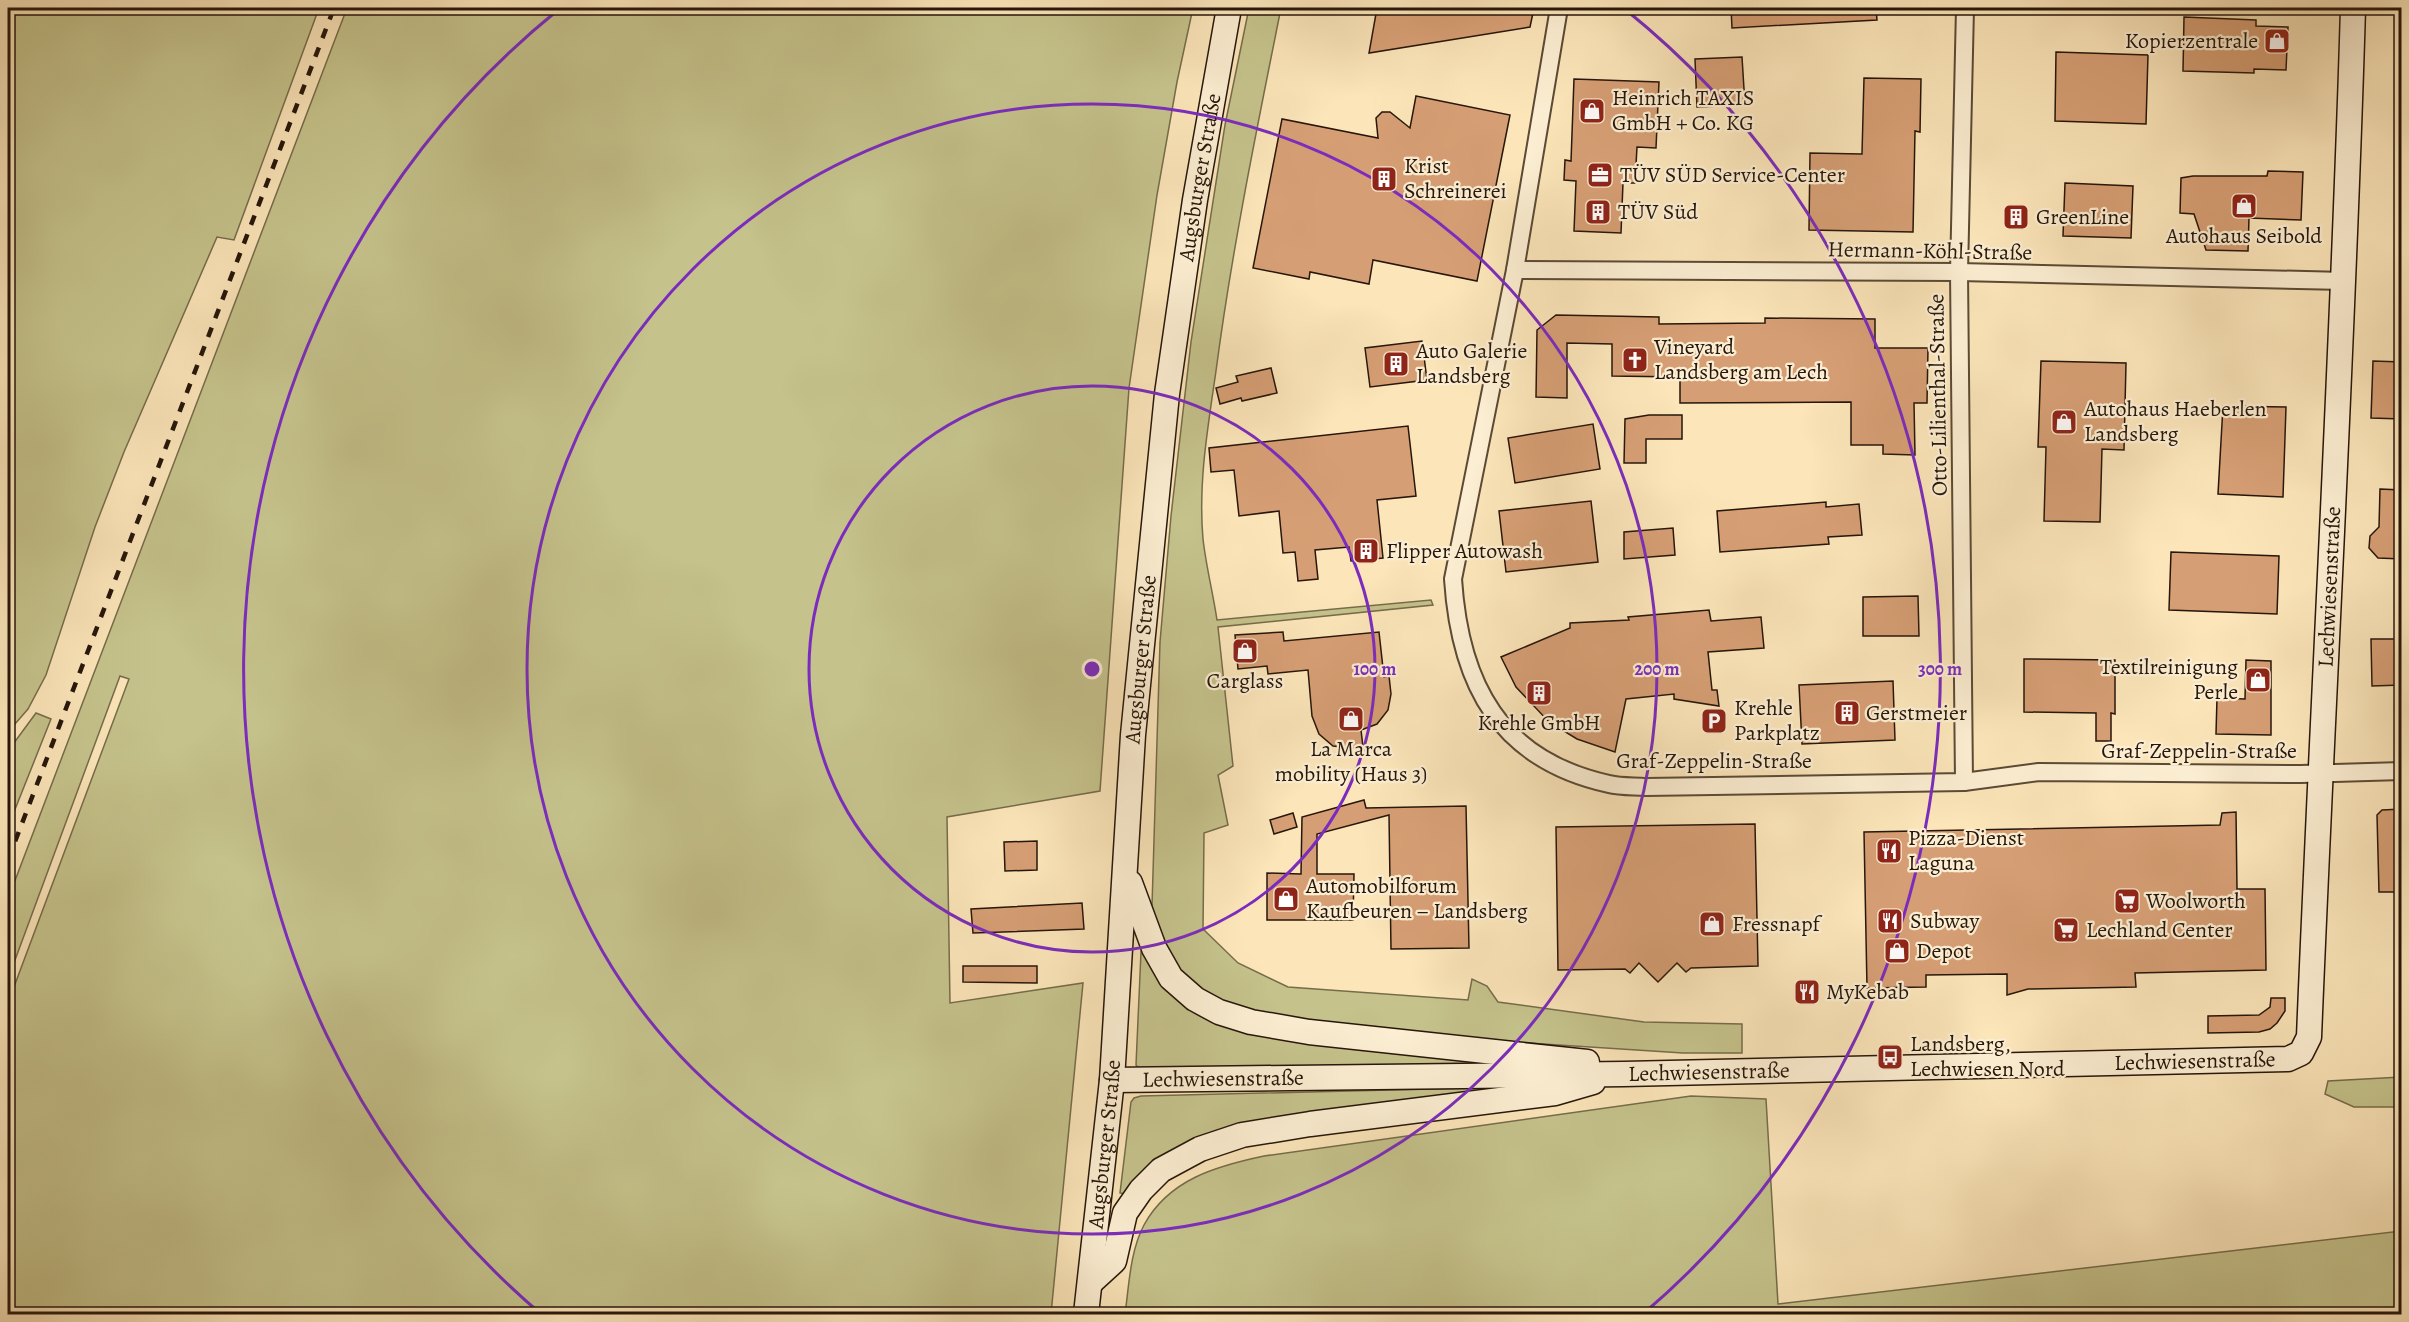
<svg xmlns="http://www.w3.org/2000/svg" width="2409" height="1322" viewBox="0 0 2409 1322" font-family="Alegreya,serif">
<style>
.green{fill:#c5c28b;stroke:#766c4b;stroke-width:1.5}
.building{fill:#d69e74;stroke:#26160b;stroke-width:1.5}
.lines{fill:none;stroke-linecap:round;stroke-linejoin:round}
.street-casing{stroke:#5b4a36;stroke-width:20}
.secondary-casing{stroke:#26160b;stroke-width:27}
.street{stroke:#fceed2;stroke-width:16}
.secondary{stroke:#fceed2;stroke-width:24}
.rail{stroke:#26160b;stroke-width:4.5;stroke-dasharray:10 10;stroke-linecap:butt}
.ring{fill:none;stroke:#7b2cbf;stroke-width:3}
.labels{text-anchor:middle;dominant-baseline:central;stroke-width:4.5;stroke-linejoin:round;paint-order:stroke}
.poi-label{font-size:22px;fill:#26160b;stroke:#fceed2;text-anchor:start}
.street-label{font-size:22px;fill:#26160b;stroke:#fceed2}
.centre{fill:#7b2cbf;stroke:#fceed2;stroke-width:3}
.ring-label{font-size:18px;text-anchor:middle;font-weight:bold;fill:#7b2cbf;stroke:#fceed2;stroke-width:4.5;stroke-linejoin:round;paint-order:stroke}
</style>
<rect width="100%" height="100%" fill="#fbe5b9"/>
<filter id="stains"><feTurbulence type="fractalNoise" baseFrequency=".00333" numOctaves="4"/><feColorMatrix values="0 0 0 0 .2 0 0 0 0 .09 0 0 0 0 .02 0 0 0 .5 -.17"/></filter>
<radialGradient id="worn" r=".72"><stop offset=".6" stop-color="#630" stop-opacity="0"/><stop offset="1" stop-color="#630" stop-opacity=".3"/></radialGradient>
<g class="green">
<path d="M8,8H319L234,240L217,237L124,452L95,527L46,675L28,709L8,732Z"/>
<path d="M347,8H1193L1177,82L1157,195L1129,388L1100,791L947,817L950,1003L1083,983L1051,1314H8V1003L129,679L120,676L8,979V899Z"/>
<path d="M1249,8H1281C1257,128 1232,249 1216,371C1208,426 1198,483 1203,539C1206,566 1213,593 1217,620L1431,600L1433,605L1218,627L1233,766L1218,775L1228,825L1204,833L1203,929L1238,963L1288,987L1468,1000L1472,979L1487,986L1498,1002L1644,1022L1742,1024V1053H1683L1480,1040L1275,1017L1211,999L1180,973L1163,942L1152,906L1160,642L1171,516L1191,342L1225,125Z"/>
<path d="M36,713L51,719L8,827V751Z"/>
<path d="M1141,952L1178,997L1503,1063L1140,1070L1136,1065Z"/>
<path d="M2401,1077V1107H2354L2325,1094L2328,1081Z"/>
<path d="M1513,1087L1269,1119L1215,1131L1175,1149L1125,1194L1120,1193L1131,1102L1134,1098L1141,1096Z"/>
<path d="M1691,1096L1766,1099L1778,1304L2401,1231V1314H1125C1129,1286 1130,1251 1144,1225C1169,1179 1217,1166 1264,1156Z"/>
</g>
<g class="building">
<path d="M1377,8H1534L1530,27L1369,53Z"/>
<path d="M1731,8H1876L1877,20L1732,28Z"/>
<path d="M2184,17L2256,20V26L2288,27L2286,70L2254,69V73L2183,71Z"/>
<path d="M2056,52L2148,55L2146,124L2055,121Z"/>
<path d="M1742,57L1745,105L1697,107L1695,59Z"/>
<path d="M1864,78L1921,79L1920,132L1915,131L1913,232L1809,230L1810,153L1862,154Z"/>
<path d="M1574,79L1659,82L1656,148L1637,147L1635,183H1623L1621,233L1574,231L1576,181L1564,180L1565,160L1571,161Z"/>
<path d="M1416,96L1510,115L1477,281L1373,260L1369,284L1310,272L1309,279L1253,268L1282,119L1378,138L1376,118L1382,112H1390L1410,128Z"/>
<path d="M2268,171L2303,172L2301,220L2249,218L2248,251L2206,250L2194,214L2180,213L2181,178L2193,176H2267Z"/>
<path d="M2065,183L2133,186L2131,238L2063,236Z"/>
<path d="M1556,315L1659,317V324L1765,323V318L1875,319V348H1928L1927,403H1914L1915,455L1883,454V445H1851V402L1680,403V377L1612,376V344L1567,343V398L1536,397L1537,330Z"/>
<path d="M1422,341L1427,380L1370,387L1365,348Z"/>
<path d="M2041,361L2126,363L2124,450L2102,449L2100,522L2044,521L2046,447H2038Z"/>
<path d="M2373,361L2402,362V419L2371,418Z"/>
<path d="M1271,368L1277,393L1242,401L1241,398L1220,404L1216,388L1238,382L1236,376Z"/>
<path d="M2223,406L2286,407L2283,497L2218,494Z"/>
<path d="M1649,415H1682V439H1646V463H1624L1625,419Z"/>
<path d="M1593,424L1600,469L1515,483L1508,438Z"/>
<path d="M1408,426L1416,496L1377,500L1383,558L1351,561L1349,547L1315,550L1318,579L1298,581L1295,552L1283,553L1279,511L1239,516L1234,470L1211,472L1209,448Z"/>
<path d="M2380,489L2402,490V559L2378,558L2369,548L2370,536L2379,527Z"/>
<path d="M1591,501L1598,562L1506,572L1499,511Z"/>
<path d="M1826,502V507L1859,504L1862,535L1828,537L1829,544L1720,552L1717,511Z"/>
<path d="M1673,528L1675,555L1624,559V532Z"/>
<path d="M2171,552L2279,556L2277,614L2169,610Z"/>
<path d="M1918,596L1919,636H1863V597Z"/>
<path d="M1709,610L1711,621L1761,617L1764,648L1708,652L1712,690H1717L1719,706L1674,699V694L1626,699L1615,752L1577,739L1549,722L1516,687L1501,657L1570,628V623L1629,620L1628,617Z"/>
<path d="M1283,632L1284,641L1379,632L1384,677L1389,676L1391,694L1388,710L1377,724L1361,730L1363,747L1351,748L1333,746L1319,734L1312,716L1308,670L1268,674L1267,666L1238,669L1235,635Z"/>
<path d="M2371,639H2402V685L2372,686Z"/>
<path d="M2024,659L2115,660V714L2111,713V741H2096V713L2024,712Z"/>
<path d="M2246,660L2271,661V735L2216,734L2217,698L2245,699Z"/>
<path d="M1893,681L1895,740L1802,744L1799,685Z"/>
<path d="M1364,800L1366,808L1466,806L1469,948L1391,949L1389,815L1317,834V874H1354L1353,920H1267V873L1301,874L1302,817Z"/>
<path d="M2402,809V892H2379L2377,815L2382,810Z"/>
<path d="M2236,812L2237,889H2265L2266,970L2135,973L2136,987L2028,989L2007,995V974L1926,975V987L1867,988L1864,832L2220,825L2222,813Z"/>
<path d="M1293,813L1297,827L1274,834L1270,820Z"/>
<path d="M1755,824L1758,966L1691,968L1686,972L1677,963L1658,982L1639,963L1630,973L1625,969L1558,970L1556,827Z"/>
<path d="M1037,841V870L1005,871L1004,842Z"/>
<path d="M1082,903L1084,929L973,933L971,909Z"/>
<path d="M963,966H1037V983L963,982Z"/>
<path d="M2271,998H2285V1011L2277,1023L2270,1029L2259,1032L2208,1033V1016L2259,1015L2270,1007Z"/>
</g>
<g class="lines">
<g class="street-casing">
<g id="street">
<path d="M1559,8L1515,270L1453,579C1460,685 1500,760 1609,784C1621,787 1634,786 1646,787L1964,782L2039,772L2301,774L2402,771"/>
<path d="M1515,270L1959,272L2345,281"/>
<path d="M1964,782L1959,272L1965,8"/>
</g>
</g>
<g class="secondary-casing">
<g id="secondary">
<path d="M1130,883L1154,948L1171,978L1195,999L1219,1012L1251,1022L1309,1032L1587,1062"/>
<path id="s1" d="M1112,1080L1624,1074L2288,1059L2301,1053L2309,1037C2323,693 2343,351 2353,8"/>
<path d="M1090,1283L1114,1261L1125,1213L1141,1190L1161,1170L1200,1149L1242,1135L1310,1124L1555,1093L1593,1082"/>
<path id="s2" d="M1086,1314L1112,1080L1133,735L1167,394L1195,200L1229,8"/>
</g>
</g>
<use href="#street" class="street"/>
<use href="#secondary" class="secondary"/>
<path class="rail" d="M8,860L334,8"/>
</g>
<g class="ring">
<circle cx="1092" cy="669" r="283"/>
<circle cx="1092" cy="669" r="565"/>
<path d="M541 1314A848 848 0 0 1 558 10M1626 10A848 848 0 0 1 1643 1314"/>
</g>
<defs>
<g id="shop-square" transform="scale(1.35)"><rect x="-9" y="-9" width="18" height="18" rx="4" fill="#8f2418" stroke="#fceed2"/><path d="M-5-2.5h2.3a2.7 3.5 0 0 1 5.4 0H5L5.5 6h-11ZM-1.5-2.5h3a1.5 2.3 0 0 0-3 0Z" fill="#fff"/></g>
<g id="office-square" transform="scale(1.35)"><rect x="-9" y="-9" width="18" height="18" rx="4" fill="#8f2418" stroke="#fceed2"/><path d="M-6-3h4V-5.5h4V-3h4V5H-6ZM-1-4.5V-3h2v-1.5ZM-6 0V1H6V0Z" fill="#fff"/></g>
<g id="building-square" transform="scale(1.35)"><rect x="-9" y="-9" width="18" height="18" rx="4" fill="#8f2418" stroke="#fceed2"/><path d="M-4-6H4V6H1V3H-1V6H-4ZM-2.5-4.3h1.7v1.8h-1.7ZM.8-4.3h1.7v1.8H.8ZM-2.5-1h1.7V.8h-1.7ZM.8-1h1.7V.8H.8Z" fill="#fff"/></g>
<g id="church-square" transform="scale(1.35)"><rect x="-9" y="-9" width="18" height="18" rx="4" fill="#8f2418" stroke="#fceed2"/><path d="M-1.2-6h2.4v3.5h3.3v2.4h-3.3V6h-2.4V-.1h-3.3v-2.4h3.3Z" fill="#fff"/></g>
<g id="parking-square" transform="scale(1.35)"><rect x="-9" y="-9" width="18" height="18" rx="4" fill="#8f2418" stroke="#fceed2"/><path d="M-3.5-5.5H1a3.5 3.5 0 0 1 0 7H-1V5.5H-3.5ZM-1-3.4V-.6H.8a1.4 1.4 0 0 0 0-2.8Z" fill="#fff"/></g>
<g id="restaurant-square" transform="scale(1.35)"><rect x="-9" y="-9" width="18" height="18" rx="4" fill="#8f2418" stroke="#fceed2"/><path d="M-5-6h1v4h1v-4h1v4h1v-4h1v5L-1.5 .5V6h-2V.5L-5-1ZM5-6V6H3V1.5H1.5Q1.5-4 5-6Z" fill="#fff"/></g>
<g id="supermarket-square" transform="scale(1.35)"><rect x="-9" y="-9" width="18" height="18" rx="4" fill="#8f2418" stroke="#fceed2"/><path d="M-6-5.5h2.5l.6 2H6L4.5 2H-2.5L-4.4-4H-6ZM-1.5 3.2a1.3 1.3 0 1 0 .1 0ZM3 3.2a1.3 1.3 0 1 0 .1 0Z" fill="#fff"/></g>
<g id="bus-square" transform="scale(1.35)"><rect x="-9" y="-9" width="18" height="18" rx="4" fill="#8f2418" stroke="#fceed2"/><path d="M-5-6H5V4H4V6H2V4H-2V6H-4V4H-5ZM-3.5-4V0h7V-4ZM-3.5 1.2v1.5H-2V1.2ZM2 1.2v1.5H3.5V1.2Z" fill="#fff"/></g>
</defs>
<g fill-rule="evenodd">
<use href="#shop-square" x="2277" y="41"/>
<use href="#shop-square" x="1592" y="111"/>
<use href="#office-square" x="1600" y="175"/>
<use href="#building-square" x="1384" y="179"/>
<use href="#shop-square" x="2244" y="206"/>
<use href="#building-square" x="1598" y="212"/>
<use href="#building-square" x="2016" y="217"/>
<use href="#church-square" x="1635" y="360"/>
<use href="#building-square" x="1396" y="364"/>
<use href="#shop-square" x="2064" y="422"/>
<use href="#building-square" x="1366" y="551"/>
<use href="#shop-square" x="1245" y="651"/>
<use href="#shop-square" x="2258" y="680"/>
<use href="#building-square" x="1539" y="693"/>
<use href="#building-square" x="1847" y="713"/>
<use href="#shop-square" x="1351" y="719"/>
<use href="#parking-square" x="1714" y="721"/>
<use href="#restaurant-square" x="1889" y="851"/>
<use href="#shop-square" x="1286" y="899"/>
<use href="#supermarket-square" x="2127" y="901"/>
<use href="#restaurant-square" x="1890" y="921"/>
<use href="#shop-square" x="1712" y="924"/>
<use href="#supermarket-square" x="2066" y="930"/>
<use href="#shop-square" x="1897" y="951"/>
<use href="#restaurant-square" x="1807" y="992"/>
<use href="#bus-square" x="1890" y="1057"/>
</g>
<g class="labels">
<g class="poi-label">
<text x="2258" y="41" text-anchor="end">Kopierzentrale</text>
<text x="1612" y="98">Heinrich TAXIS<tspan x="1612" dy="25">GmbH + Co. KG</tspan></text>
<text x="1404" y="166">Krist<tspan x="1404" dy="25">Schreinerei</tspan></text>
<text x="1620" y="175">TÜV SÜD Service-Center</text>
<text x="1618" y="212">TÜV Süd</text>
<text x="2036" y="217">GreenLine</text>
<text x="2244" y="236" text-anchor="middle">Autohaus Seibold</text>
<text x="1654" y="347">Vineyard<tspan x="1654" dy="25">Landsberg am Lech</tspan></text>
<text x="1416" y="351">Auto Galerie<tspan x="1416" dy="25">Landsberg</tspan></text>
<text x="2084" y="409">Autohaus Haeberlen<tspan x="2084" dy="25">Landsberg</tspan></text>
<text x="1386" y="551">Flipper Autowash</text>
<text x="2238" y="667" text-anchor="end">Textilreinigung<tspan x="2238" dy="25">Perle</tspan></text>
<text x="1245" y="681" text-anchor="middle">Carglass</text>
<text x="1734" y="708">Krehle<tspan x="1734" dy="25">Parkplatz</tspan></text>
<text x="1866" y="713">Gerstmeier</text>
<text x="1539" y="723" text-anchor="middle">Krehle GmbH</text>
<text x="1351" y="749" text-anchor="middle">La Marca<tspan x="1351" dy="25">mobility (Haus 3)</tspan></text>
<text x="1908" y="838">Pizza-Dienst<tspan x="1908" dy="25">Laguna</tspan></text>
<text x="1306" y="886">Automobilforum<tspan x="1306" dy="25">Kaufbeuren – Landsberg</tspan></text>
<text x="2146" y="901">Woolworth</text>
<text x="1910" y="921">Subway</text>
<text x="1732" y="924">Fressnapf</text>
<text x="2086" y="930">Lechland Center</text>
<text x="1916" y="951">Depot</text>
<text x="1826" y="992">MyKebab</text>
<text x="1910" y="1044">Landsberg,<tspan x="1910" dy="25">Lechwiesen Nord</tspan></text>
</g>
<g class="street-label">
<text stroke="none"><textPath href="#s2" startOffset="1143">Augsburger Straße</textPath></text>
<text transform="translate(1930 251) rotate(1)">Hermann-Köhl-Straße</text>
<text transform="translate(1938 395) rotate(-91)">Otto-Lilienthal-Straße</text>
<text stroke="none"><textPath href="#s1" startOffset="1659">Lechwiesenstraße</textPath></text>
<text stroke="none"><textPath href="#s2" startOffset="657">Augsburger Straße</textPath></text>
<text x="2199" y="751">Graf-Zeppelin-Straße</text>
<text x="1714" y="761">Graf-Zeppelin-Straße</text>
<text stroke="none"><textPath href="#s1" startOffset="1083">Lechwiesenstraße</textPath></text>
<text stroke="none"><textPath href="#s1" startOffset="597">Lechwiesenstraße</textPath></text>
<text stroke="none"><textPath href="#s1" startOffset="111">Lechwiesenstraße</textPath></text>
<text stroke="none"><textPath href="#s2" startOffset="171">Augsburger Straße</textPath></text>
</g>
</g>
<circle cx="1092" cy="669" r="9" class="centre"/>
<g class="ring-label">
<text x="1375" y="675">100 m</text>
<text x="1657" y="675">200 m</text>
<text x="1940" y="675">300 m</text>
</g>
<rect width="2409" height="1322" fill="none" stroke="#fbe5b9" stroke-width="30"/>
<rect x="9" y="9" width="2391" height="1304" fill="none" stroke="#26160b" stroke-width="3"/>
<rect x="15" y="15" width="2379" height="1292" fill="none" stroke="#26160b" stroke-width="1.5"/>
<rect width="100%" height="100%" filter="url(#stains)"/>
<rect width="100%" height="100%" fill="url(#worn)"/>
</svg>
